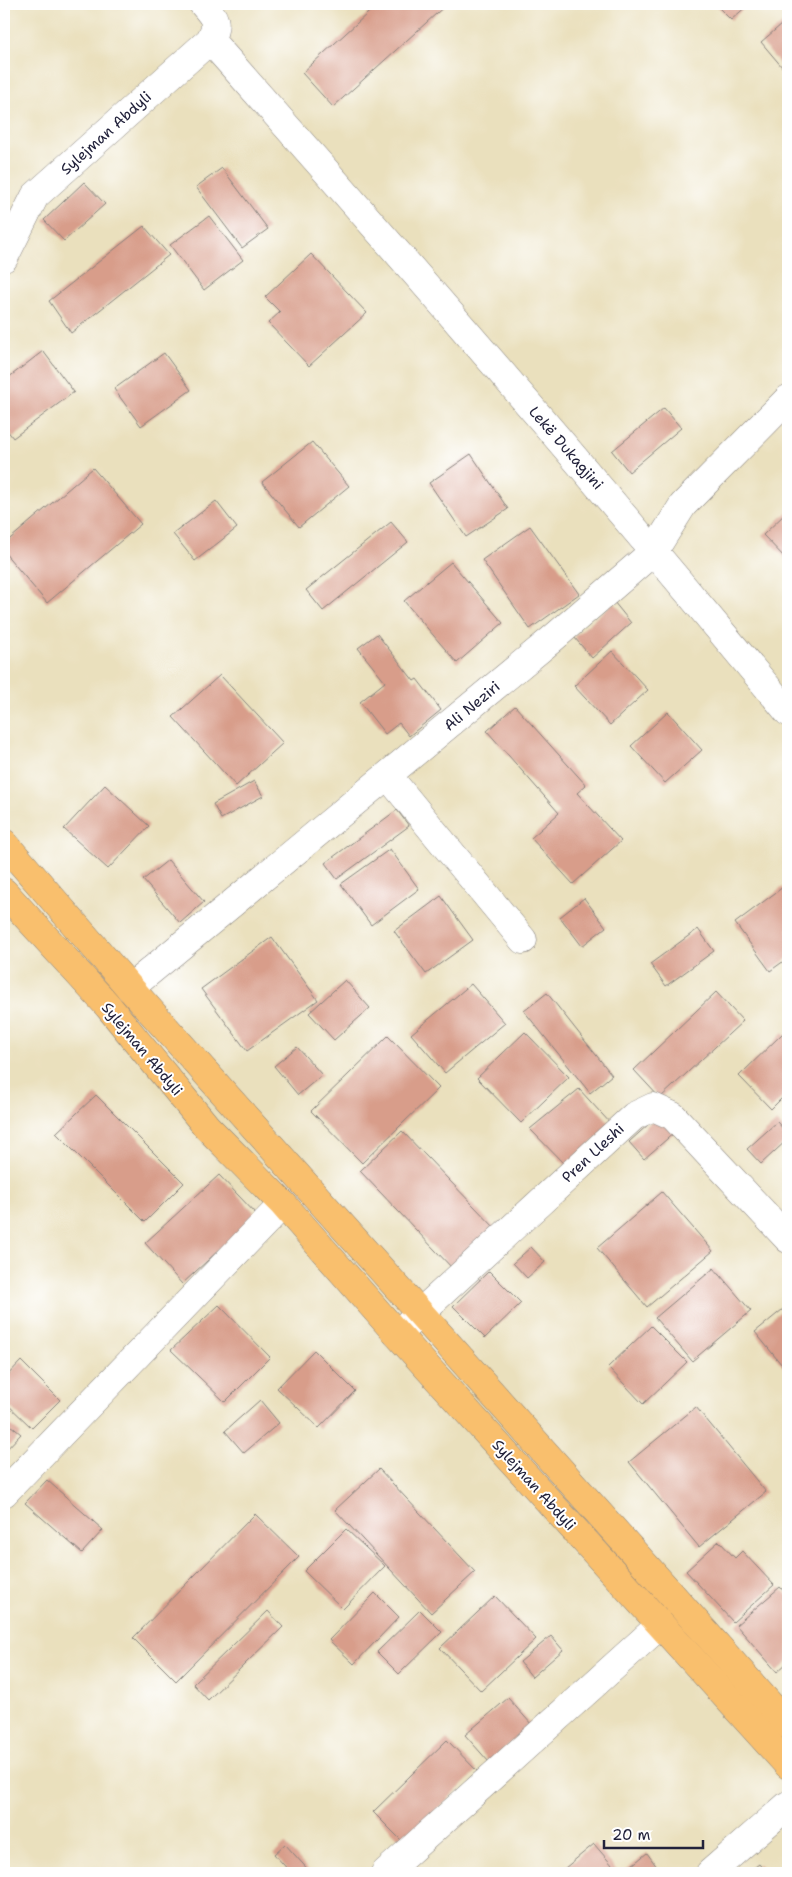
<svg xmlns="http://www.w3.org/2000/svg" width="792" height="1877" viewBox="0 0 792 1877" font-family="'Shantell Sans',sans-serif">
<style>
.building{fill:#d89d8a}
.lines{fill:none;stroke-linecap:round;stroke-linejoin:round}
.minor-casing{stroke:#86817c;stroke-width:29}
.major-casing{stroke:#86817c;stroke-width:29}
.minor{stroke:#fff;stroke-width:28}
.major{stroke:#f9bf6d;stroke-width:28}
.labels{text-anchor:middle;dominant-baseline:central;stroke-width:4;stroke-linejoin:round;paint-order:stroke}
.street-label{font-size:15px;fill:#22223b;stroke:#fff}
</style>
<rect width="100%" height="100%" fill="#fff"/>
<filter id="ink" filterUnits="userSpaceOnUse"><feTurbulence type="fractalNoise" baseFrequency=".02" numOctaves="2"/><feDisplacementMap in="SourceGraphic" scale="10" xChannelSelector="R" yChannelSelector="G"/><feConvolveMatrix kernelMatrix="1 2 1 2 8 2 1 2 1" color-interpolation-filters="sRGB"/></filter>
<filter id="wash" filterUnits="userSpaceOnUse"><feTurbulence type="fractalNoise" baseFrequency=".0096" numOctaves="4" result="noise"/><feDisplacementMap in="SourceGraphic" scale="20" xChannelSelector="R" yChannelSelector="G"/><feGaussianBlur stdDeviation="1.12" result="paint"/><feColorMatrix in="noise" values="0 0 0 0 0 0 0 0 0 0 0 0 0 0 0 0 0 1.4 0 .05"/><feComposite in="paint" operator="in"/></filter>
<g filter="url(#wash)">
<rect width="100%" height="100%" fill="#eae0bd"/>
<g id="blocks">
<g class="building">
<path d="M378,4H447L333,107L302,73Z"/>
<path d="M715,4H749L731,20Z"/>
<path d="M788,19V74L761,42Z"/>
<path d="M222,168L268,229L242,248L196,187Z"/>
<path d="M84,182L105,204L64,241L44,220Z"/>
<path d="M209,216L243,260L204,290L170,245Z"/>
<path d="M144,226L169,255L71,333L49,301Z"/>
<path d="M311,254L367,313L309,366L268,323L280,312L265,297Z"/>
<path d="M43,351L74,392L13,438L4,426V381Z"/>
<path d="M164,353L191,390L141,426L114,389Z"/>
<path d="M664,408L681,428L629,472L612,451Z"/>
<path d="M312,442L349,486L299,527L262,482Z"/>
<path d="M471,454L508,509L466,537L429,483Z"/>
<path d="M93,468L141,524L47,603L4,552V544Z"/>
<path d="M216,501L237,528L195,561L173,534Z"/>
<path d="M788,511V561L763,535Z"/>
<path d="M391,522L408,542L323,611L306,590Z"/>
<path d="M530,526L579,594L530,629L482,560Z"/>
<path d="M451,562L503,623L457,663L404,601Z"/>
<path d="M614,602L631,623L592,658L574,637Z"/>
<path d="M377,634L414,681L417,679L441,710L409,736L399,723L385,734L360,702L385,682L358,648Z"/>
<path d="M612,651L648,690L610,725L574,686Z"/>
<path d="M220,675L283,743L236,786L173,717Z"/>
<path d="M515,706L586,785L577,793L621,841L573,884L531,838L559,813L487,731Z"/>
<path d="M668,712L702,750L665,783L631,746Z"/>
<path d="M254,781L263,796L221,819L213,804Z"/>
<path d="M105,785L149,826L108,869L64,829Z"/>
<path d="M397,810L409,826L337,879L325,863Z"/>
<path d="M390,849L419,889L371,925L341,884Z"/>
<path d="M168,860L204,902L180,923L143,880Z"/>
<path d="M783,887L788,895V958L770,971L735,923Z"/>
<path d="M441,896L473,940L426,974L394,931Z"/>
<path d="M584,898L606,927L582,946L560,917Z"/>
<path d="M698,929L714,951L666,986L650,964Z"/>
<path d="M272,937L318,1000L247,1051L201,989Z"/>
<path d="M345,980L370,1008L334,1040L309,1013Z"/>
<path d="M471,984L505,1023L445,1073L411,1034Z"/>
<path d="M716,992L743,1021L660,1098L634,1070Z"/>
<path d="M547,993L612,1075L590,1093L524,1011Z"/>
<path d="M525,1032L569,1077L521,1123L477,1078Z"/>
<path d="M783,1033L788,1039V1092L771,1109L739,1076Z"/>
<path d="M388,1036L439,1088L362,1163L311,1111Z"/>
<path d="M297,1047L322,1075L298,1095L274,1066Z"/>
<path d="M579,1089L612,1125L566,1166L530,1129Z"/>
<path d="M96,1095L184,1183L145,1222L56,1133Z"/>
<path d="M660,1114L675,1132L644,1159L629,1142Z"/>
<path d="M777,1122L788,1134V1139L761,1164L747,1149Z"/>
<path d="M402,1131L497,1230L454,1270L360,1171Z"/>
<path d="M219,1175L257,1215L182,1284L145,1243Z"/>
<path d="M662,1192L713,1251L647,1307L597,1248Z"/>
<path d="M531,1247L545,1262L527,1278L513,1263Z"/>
<path d="M714,1268L751,1311L692,1361L655,1318Z"/>
<path d="M489,1271L521,1303L485,1338L453,1306Z"/>
<path d="M219,1305L270,1357L225,1402L171,1350Z"/>
<path d="M788,1305V1367L786,1370L755,1332Z"/>
<path d="M651,1326L687,1362L643,1404L608,1367Z"/>
<path d="M314,1350L355,1391L319,1428L277,1388Z"/>
<path d="M21,1361L60,1400L32,1428L4,1401V1379Z"/>
<path d="M260,1400L279,1423L244,1453L225,1431Z"/>
<path d="M696,1407L766,1492L699,1547L629,1462Z"/>
<path d="M4,1420L21,1434L4,1452Z"/>
<path d="M379,1469L475,1572L431,1613L335,1510Z"/>
<path d="M47,1480L103,1530L82,1553L25,1503Z"/>
<path d="M255,1514L299,1557L176,1681L133,1638Z"/>
<path d="M346,1529L385,1566L343,1609L304,1571Z"/>
<path d="M719,1541L735,1558L742,1551L774,1585L733,1622L686,1571Z"/>
<path d="M780,1587L788,1596V1662L777,1672L736,1625Z"/>
<path d="M375,1593L399,1617L354,1664L329,1640Z"/>
<path d="M495,1596L536,1639L481,1691L440,1648Z"/>
<path d="M420,1610L442,1632L399,1674L377,1652Z"/>
<path d="M268,1611L283,1627L208,1700L193,1684Z"/>
<path d="M551,1636L563,1650L532,1677L520,1662Z"/>
<path d="M508,1698L532,1725L489,1762L465,1735Z"/>
<path d="M447,1740L477,1771L403,1842L373,1812Z"/>
<path d="M285,1844L311,1873H291L274,1854Z"/>
<path d="M594,1844L619,1873H559Z"/>
<path d="M647,1853L657,1867L650,1873H629L626,1870Z"/>
<path d="M759,1864L767,1873H747Z"/>
</g>
</g>
</g>
<g filter="url(#ink)">
<use href="#blocks" fill-opacity="0" stroke="#86817c" stroke-width="1"/>
<g class="lines">
<g class="minor-casing">
<g id="minor">
<path d="M210,40C407,261 600,485 788,712"/>
<path d="M4,258L35,196L210,40C219,22 215,18 203,4"/>
<path d="M388,776L523,940"/>
<path d="M130,988L551,640L654,551L683,505L788,399"/>
<path d="M397,1334L634,1116L653,1107L673,1116L788,1239"/>
<path d="M4,1493L283,1204"/>
<path d="M385,1873L660,1625"/>
<path d="M710,1873L788,1805"/>
</g>
</g>
<g class="major-casing">
<g id="major">
<path d="M4,843L130,988L788,1725"/>
<path d="M4,892L108,1006L207,1127L283,1204L397,1334L788,1765"/>
</g>
</g>
<use href="#minor" class="minor"/>
<use href="#major" class="major"/>
</g>
</g>
<g class="labels">
<g class="street-label">
<text transform="translate(106 133) rotate(-42)">Sylejman Abdyli</text>
<text transform="translate(566 448) rotate(49)">Lekë Dukagjini</text>
<text transform="translate(472 706) rotate(-40)">Ali Neziri</text>
<text transform="translate(142 1049) rotate(50)">Sylejman Abdyli</text>
<text transform="translate(593 1153) rotate(-43)">Pren Lleshi</text>
<text transform="translate(534 1485) rotate(48)">Sylejman Abdyli</text>
</g>
</g>
<rect width="792" height="1877" fill="none" stroke="#fff" stroke-width="20"/>
<path d="M604 1840v8h99v-8" fill="none" stroke="#22223b" stroke-width="2.5"/>
<text x="612" y="1840" font-size="15" fill="#22223b" stroke="#ffffff" stroke-width="4" paint-order="stroke">20 m</text>
</svg>
